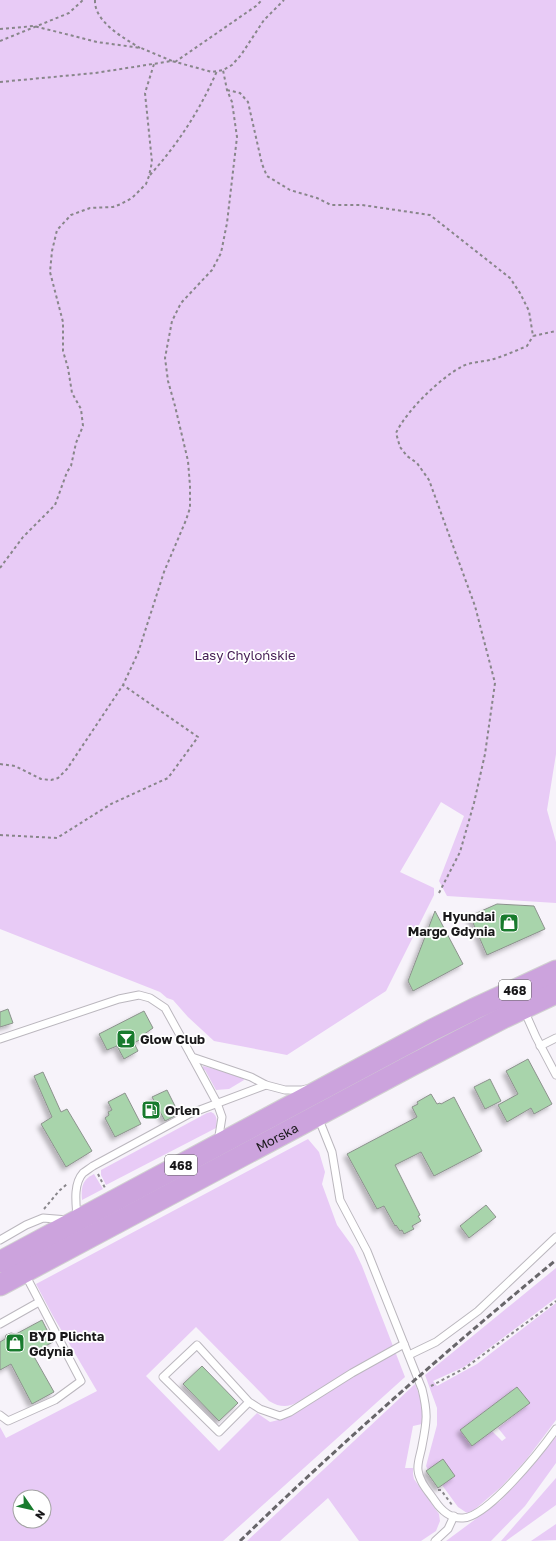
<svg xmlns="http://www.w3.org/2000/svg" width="556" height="1541" viewBox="0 0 556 1541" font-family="'Golos Text',sans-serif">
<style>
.green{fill:#e8cbf6;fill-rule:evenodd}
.building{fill:#a8d4ab;stroke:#8c928d;filter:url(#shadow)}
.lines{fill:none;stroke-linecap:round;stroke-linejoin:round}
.service-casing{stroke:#bbb7be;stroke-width:9}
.primary-casing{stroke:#d1d1d1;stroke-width:23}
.path{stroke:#88868a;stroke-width:2;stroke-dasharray:3 3;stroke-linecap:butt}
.service{stroke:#fff;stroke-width:7}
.primary{stroke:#cca3dd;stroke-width:21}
.rail{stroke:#68666a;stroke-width:3;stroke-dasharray:6 3;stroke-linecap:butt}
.labels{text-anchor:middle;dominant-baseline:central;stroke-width:3.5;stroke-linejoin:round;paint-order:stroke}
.shield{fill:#fff;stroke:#5e5d5f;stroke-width:1}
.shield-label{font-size:12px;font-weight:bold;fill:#19181a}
.park-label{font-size:13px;fill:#441c54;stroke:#fff}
.poi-label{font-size:13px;font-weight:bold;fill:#19181a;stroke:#fff;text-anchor:start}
.street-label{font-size:13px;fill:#19181a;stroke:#fff}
</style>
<defs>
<filter id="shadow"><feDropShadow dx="-3.5" dy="3.5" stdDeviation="2" flood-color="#0004"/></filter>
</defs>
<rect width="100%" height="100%" fill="#f7f3fa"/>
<g class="green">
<path d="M0,0H556V754L547,810L556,842V903L447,896L439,881L464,816L441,802L400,872L434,888V895L386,991L287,1055L214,1041L188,1017L173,1000L167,998L160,992L0,929Z"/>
<path d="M203,1066L238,1075L242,1077L244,1080L229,1089L216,1090L205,1070L202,1071Z"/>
<path d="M211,1112C218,1115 217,1122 216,1128L106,1185L101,1175V1170L207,1113Z"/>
<path d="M308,1139L319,1152L325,1172L322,1184L337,1225L353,1247L362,1266L405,1377L223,1541H0V1427L6,1438L97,1391L53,1316L36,1284ZM196,1327L269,1401C287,1412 296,1403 312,1394L315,1398C300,1409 288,1419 270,1422L257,1413L219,1451L146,1376ZM20,1497H44V1521H20Z"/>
<path d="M94,1174L103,1189L82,1200C81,1187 82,1180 94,1174Z"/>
<path d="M556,1268V1298L464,1367L433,1381L437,1386L477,1364L556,1303V1420L526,1460L501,1487L474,1510L467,1513L458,1507L442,1485L455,1476L443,1460L428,1470L426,1466L437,1425V1408L425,1375ZM517,1387L530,1403L498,1428L506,1438L502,1441L492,1431L472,1446L460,1430Z"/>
<path d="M415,1384C421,1398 424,1408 422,1424L413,1426L405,1468H413V1474L414,1479L439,1514L440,1521L436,1531L421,1541H359L328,1498L280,1541H247Z"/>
<path d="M556,1437V1463L525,1506L491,1541H446L500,1501L529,1470Z"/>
<path d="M556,1478V1505L506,1541H501Z"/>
<path d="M556,1524V1540L531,1541Z"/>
</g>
<g class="building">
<path d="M497,904L534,906L545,929L487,955L470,916Z"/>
<path d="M435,911L463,964L413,991L408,981Z"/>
<path d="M8,1009L13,1023L0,1027V1012Z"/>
<path d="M144,1011L153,1028L143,1035L145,1037L134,1043L138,1051L124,1059L117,1046L107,1050L99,1034Z"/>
<path d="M528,1059L552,1104L534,1114L531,1108L507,1122L498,1105L518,1094L506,1071Z"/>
<path d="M43,1072L61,1112L67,1109L92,1151L66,1167L41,1124L52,1117L34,1076Z"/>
<path d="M490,1079L501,1101L485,1109L474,1087Z"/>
<path d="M167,1090L179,1114L165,1121L152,1097Z"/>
<path d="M125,1093L141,1124L115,1137L105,1118L109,1115L108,1112L112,1110L108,1102Z"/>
<path d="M431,1094L437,1104L440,1103L441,1104L454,1097L482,1151L434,1176L421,1152L395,1165L420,1215L418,1216L421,1221L412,1226L414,1229L404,1234L402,1230L400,1231L396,1225L395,1226L384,1206L377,1209L347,1154L417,1117L412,1107L418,1104L417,1102Z"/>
<path d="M486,1205L496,1217L469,1238L460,1226Z"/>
<path d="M42,1320L53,1342L32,1353L54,1392L32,1404L11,1364L0,1370V1342L5,1339L6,1335L11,1333L16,1334Z"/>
<path d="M202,1366L238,1403L219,1421L183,1384Z"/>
<path d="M517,1387L530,1403L472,1446L460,1430Z"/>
<path d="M443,1459L455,1476L438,1488L426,1471Z"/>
</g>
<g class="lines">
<g class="service-casing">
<g id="service">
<path d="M524,1010L536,1037L556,1075"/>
<path d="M0,1039L119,999L139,995L150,998L165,1008L192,1057L251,1077L266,1085L285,1090H302L306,1089"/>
<path d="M540,1046L556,1038"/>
<path d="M192,1057L217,1103L222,1117L218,1142"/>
<path d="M318,1117L332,1152L340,1200L367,1251L422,1389C428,1413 427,1421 422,1446C421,1453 417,1462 418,1470C419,1482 429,1492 435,1501C441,1510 451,1519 463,1518C488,1517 541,1450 556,1429"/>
<path d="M77,1217C76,1204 73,1184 83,1173C86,1171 90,1168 93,1166L189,1114L266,1085"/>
<path d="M0,1240L26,1225L43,1218L68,1220"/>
<path d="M0,1324L39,1302"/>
<path d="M409,1355L436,1342L478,1311L556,1237"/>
<path d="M249,1402L219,1432L163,1377L197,1345L249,1402L260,1409L280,1416L290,1412L352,1373L404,1344"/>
<path d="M0,1415L8,1421L55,1400L81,1381L25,1274"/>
<path d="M435,1541L448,1529L454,1516"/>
</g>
</g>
<g class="primary-casing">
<g id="primary">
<path d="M0,1262L434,1029L474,1009L556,971"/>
<path id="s1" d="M0,1285L412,1065L505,1017L556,993"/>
</g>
</g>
<g class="path">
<path d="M95,0C94,22 124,38 140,48"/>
<path d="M0,29L34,26L97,42L141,48L172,61"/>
<path d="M0,41L69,13L83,0"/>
<path d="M175,62L256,6L262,0"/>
<path d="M0,82L95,73L172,61L212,72L223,70L232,65L241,55L264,20L284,0"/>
<path d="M227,90L240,93L248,102L262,164L267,176L290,190L317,198L331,205H362L430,215L510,278L520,293L529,311L533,336L556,331"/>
<path d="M150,175C178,144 200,110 217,71"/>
<path d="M0,568L23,537L55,505L67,472L71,466L76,443L83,426L81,409L72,393L68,368L63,351V322L50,272L52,251L57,230L71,215L90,208L113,207L121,204L132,198L146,184L149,176L152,162L145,93L154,64"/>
<path d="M0,764L15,766L41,779L51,780L58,778L67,769L123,685L138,653L164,572L186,520L190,508V486L188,461L175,406L168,381L165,358L172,321L181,303L212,270L221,253L227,223L237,137L232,102L227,90L223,70"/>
<path d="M0,835L57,838L111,804L168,778L198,737L123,685"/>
<path d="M439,893L460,852L474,803L485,754L495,683L475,606L429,480L417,463L407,456L400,447L396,433C407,410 440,378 463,366C471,362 481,362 490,360C502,357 515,351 527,346L533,336"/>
<path d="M98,1174L105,1188"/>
<path d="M44,1209L59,1191L68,1183"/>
<path d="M431,1386L465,1368L556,1301"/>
<path d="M438,1490H441L452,1505"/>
</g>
<use href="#service" class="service"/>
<use href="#primary" class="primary"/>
<path class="rail" d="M240,1541C341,1443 447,1350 556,1260"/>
</g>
<defs>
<g id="shop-square" transform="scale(1)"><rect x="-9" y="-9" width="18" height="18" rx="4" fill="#187b2d" stroke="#fff"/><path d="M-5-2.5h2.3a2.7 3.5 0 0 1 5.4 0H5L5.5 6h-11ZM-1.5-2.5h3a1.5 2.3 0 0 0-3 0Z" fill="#fff"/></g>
<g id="bar-square" transform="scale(1)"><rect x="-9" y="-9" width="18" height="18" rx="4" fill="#187b2d" stroke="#fff"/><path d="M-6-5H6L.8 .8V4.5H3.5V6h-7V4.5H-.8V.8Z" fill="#fff"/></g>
<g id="fuel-square" transform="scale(1)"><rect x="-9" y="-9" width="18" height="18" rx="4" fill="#187b2d" stroke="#fff"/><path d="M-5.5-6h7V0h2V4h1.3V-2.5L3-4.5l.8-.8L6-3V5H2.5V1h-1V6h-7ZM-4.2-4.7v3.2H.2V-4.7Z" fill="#fff"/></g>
</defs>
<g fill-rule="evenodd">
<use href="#shop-square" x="509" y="923"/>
<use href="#bar-square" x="126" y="1039"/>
<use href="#fuel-square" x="151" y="1110"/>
<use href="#shop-square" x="15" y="1343"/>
</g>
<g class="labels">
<g class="shield">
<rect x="499" y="980" width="32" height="20" rx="3"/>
<rect x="165" y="1155" width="32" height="20" rx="3"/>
</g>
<g class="shield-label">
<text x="515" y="990">468</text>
<text x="181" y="1165">468</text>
</g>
<g class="park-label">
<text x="245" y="655">Lasy Chylońskie</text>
</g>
<g class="poi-label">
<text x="495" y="916" text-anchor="end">Hyundai<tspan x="495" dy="15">Margo Gdynia</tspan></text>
<text x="140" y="1039">Glow Club</text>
<text x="165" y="1110">Orlen</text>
<text x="29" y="1336">BYD Plichta<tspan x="29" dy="15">Gdynia</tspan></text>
</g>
<g class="street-label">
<text stroke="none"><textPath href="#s1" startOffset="314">Morska</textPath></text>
</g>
</g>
<g transform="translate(32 1509) rotate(124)"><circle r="19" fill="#ffffff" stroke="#a3a3a3"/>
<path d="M0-3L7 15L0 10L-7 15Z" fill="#187b2d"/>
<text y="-6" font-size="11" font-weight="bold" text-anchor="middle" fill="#19181a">N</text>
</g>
</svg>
